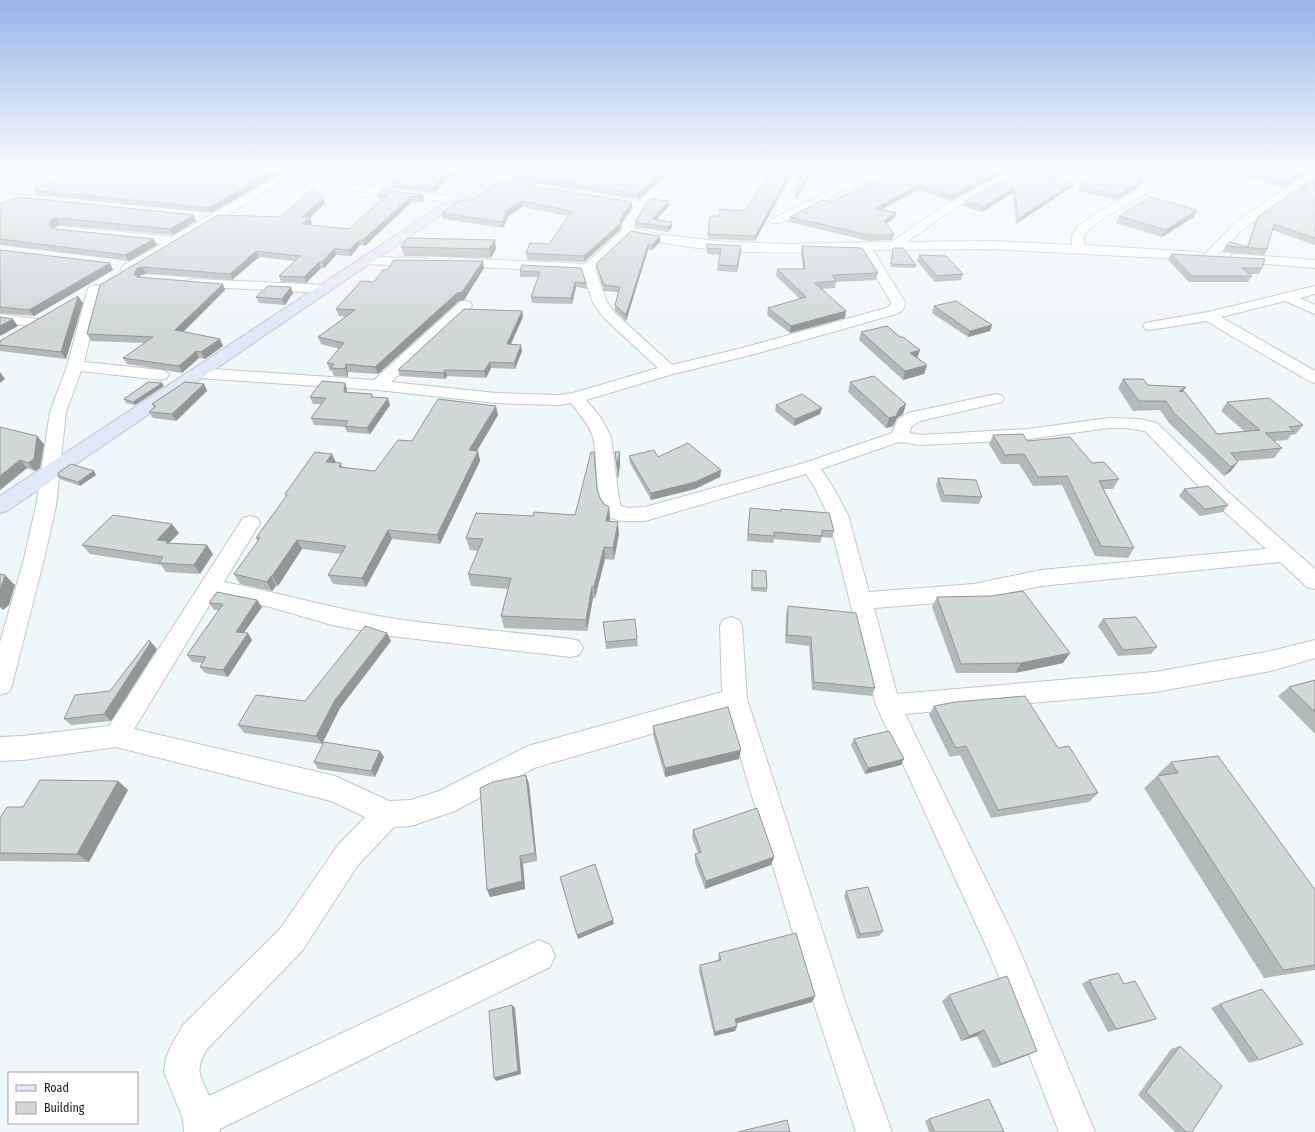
<svg xmlns="http://www.w3.org/2000/svg" width="1315" height="1132" viewBox="0 0 1315 1132" font-family="'Fira Sans Condensed',sans-serif">
<style>
.lines{fill:none;stroke-linecap:round;stroke-linejoin:round}
.street-casing{stroke:#c1c8cc;stroke-width:2}
.secondary-casing{stroke:#c1c8cc;stroke-width:2}
.street{fill:#fff;fill-rule:evenodd}
.secondary{fill:#dfe9fa;fill-rule:evenodd}
.wall{fill:#b3baba}
.shaded-wall{fill:#929797}
.building{fill:#d0d8d8;stroke:#929797}
</style>
<rect width="100%" height="100%" fill="#f0f7fa"/>
<g class="lines">
<g class="street-casing">
<g id="street">
<path d="M172,168H193C189,173 176,173 172,168Z"/>
<path d="M292,168H304L132,272H122L121,269L122,266L162,244L60,234L56,233L54,230L56,227L60,226L172,237Z"/>
<path d="M675,168H686L645,207L633,228L657,234L724,242L790,244L891,242L938,210L984,184L1020,168H1032L1031,170L992,188L946,214L907,242L990,241L1072,245V235L1079,225L1097,213L1137,190L1146,180L1167,168H1179L1178,170L1154,184L1145,194L1105,217L1087,231L1084,235V245L1199,252L1204,255L1236,222L1311,171L1315,170V178L1244,228L1213,260L1209,261L1204,258L1199,260L990,249L873,250L905,302C905,309 902,311 896,314L751,355L673,374L586,400L601,418L611,437L619,499L621,506L628,508L645,507L804,463L892,433L898,419L908,413L996,394L1002,396L1004,399L1002,402L920,421L912,426L909,433L921,435L1028,429L1109,418L1139,419L1157,423L1228,492L1315,569V589L1307,587L1280,562L1041,586L974,600L874,608L897,694L1155,672L1271,651L1315,640V658L1271,671L1155,692L905,714L1015,939L1095,1132H1059L991,957L876,705L828,515L815,488L806,474L645,521C633,521 617,523 606,515C594,504 598,453 593,437C589,424 579,414 571,403L559,405L496,403L378,390L199,378L193,376L191,373L193,370L199,368L374,380L460,302L465,301L470,302L472,305L470,308L391,382L496,393L559,395L573,393L658,368L605,319L593,303L583,272L454,266L449,265L448,262L449,259L454,258L585,264L622,231V225L634,207L600,200L598,198L600,196L604,195L639,201ZM631,235C704,256 786,253 861,251L891,302V305L886,308L742,348L672,365L615,313L607,302L595,269ZM1109,428H1125L1145,431L1214,502L1266,549L1041,570L974,584L869,592L848,515L833,487L821,469L899,442L921,445L1002,441L1028,439Z"/>
<path d="M883,168H896L895,170L846,188L828,200L780,223H772L770,221L772,219L820,196L838,184Z"/>
<path d="M487,177L528,183L533,186L528,189L483,182L482,180Z"/>
<path d="M345,184L457,197L463,200L457,203L341,189L340,187Z"/>
<path d="M11,194L45,197L51,200L45,203L7,199L5,197L7,195Z"/>
<path d="M1236,254L1315,260V268L1232,261L1230,258L1232,255Z"/>
<path d="M366,257L421,258L426,259L427,262L426,265L421,266L361,264L360,261L361,258Z"/>
<path d="M194,279L324,285L329,286L331,289L329,292L324,293L189,286L187,283L189,280Z"/>
<path d="M95,285L100,286L102,289L84,362L161,370L167,372L169,375L167,378L161,380L81,371L66,412L56,506L44,559L12,685L9,692L0,695V642L24,559L36,506L50,412L67,366L88,289L90,286Z"/>
<path d="M1315,286V294L1300,298L1315,305V314L1285,301L1221,317L1315,371V383L1309,381L1206,321L1150,330L1145,329L1143,326L1145,323L1150,322L1208,312Z"/>
<path d="M0,314L38,319L43,320L45,323L43,326L38,327L0,322Z"/>
<path d="M250,516L257,518L260,523L224,582C280,593 334,609 390,618C450,627 511,632 571,639L579,641L583,648L579,655L571,657L391,636L332,625L270,607L215,596L134,729L335,776L389,801L411,800L439,791L528,746L722,692L720,626L723,620L731,617L739,620L742,626L747,699L847,1007L892,1132H856L815,1007L727,712L534,768L455,811L411,826L394,827L358,865L302,951L207,1049C194,1072 200,1074 209,1096L539,940L550,945L555,956L550,967L220,1129V1132H184L183,1119L164,1072L166,1058L171,1046L183,1025L280,929L338,845L365,817L331,801L116,747L23,760L0,761V737L23,736L109,726L243,518Z"/>
</g>
</g>
<g class="secondary-casing">
<path id="secondary" d="M498,168H510L7,511L0,513V496Z"/>
</g>
<use href="#street" class="street"/>
<use href="#secondary" class="secondary"/>
</g>
<g class="wall">
<path d="M21,168H290L211,213L37,195L34,190L67,175L23,172Z"/>
<path d="M407,168H465L455,176H451L434,193L391,188L390,183Z"/>
<path d="M467,168H482L473,173Z"/>
<path d="M534,168L666,170V175L639,199L515,180V175Z"/>
<path d="M800,168H814L797,198L795,197Z"/>
<path d="M903,168H1011L1010,171L983,183L950,201L918,190L882,209L896,213L894,218L886,224L894,234L892,239L891,240L868,241L789,222L790,217L831,202L877,182Z"/>
<path d="M1315,168V169L1310,170L1283,188L1267,184L1268,182L1229,175L1232,170Z"/>
<path d="M1315,177V245L1272,230L1267,249L1264,255L1222,252L1226,246H1247L1255,222L1258,217L1298,191L1300,187Z"/>
<path d="M1143,178L1141,184L1136,189L1116,200L1078,191L1080,186Z"/>
<path d="M789,179L755,241L708,239L710,216H719L745,211Z"/>
<path d="M502,181L632,208L621,224L620,230L584,262L527,260L526,253L549,244L568,216L522,207L509,216L503,228L443,219L442,213L468,201Z"/>
<path d="M1074,182L1073,186L1016,224L1013,193L982,212L963,206L965,201L994,185Z"/>
<path d="M377,194L423,195L424,201L421,202H412L365,246L360,245L351,256L336,255L324,268H321L306,283L281,282L279,276L295,261L259,257L232,280L146,274L141,275L139,277L225,290L183,332L223,346L205,359L199,358L182,373L127,364L123,358L145,343L91,341L87,334L100,285L218,215L280,217L323,198L325,203L310,218L312,223L310,225L349,229L382,200L378,199Z"/>
<path d="M0,204L194,215L196,221L173,235L60,225L56,226L53,228L157,245L129,261L0,245Z"/>
<path d="M669,206L656,220L672,222V227L668,232L635,227V222Z"/>
<path d="M1119,216L1194,217L1162,237L1116,223Z"/>
<path d="M631,231L660,242L652,250H648L626,321L615,311V305L618,292L604,291L597,269L596,264Z"/>
<path d="M495,240L496,249L491,258L404,256L401,247Z"/>
<path d="M707,244L741,246V252L737,272L717,271L718,265L720,255L707,254Z"/>
<path d="M802,246L878,273L876,280L836,282L835,288L822,289L845,318L790,333L767,315L768,308L800,299L776,276L777,269H803L801,253Z"/>
<path d="M893,248L916,265L915,268L891,267Z"/>
<path d="M0,250L110,263L113,270L34,316L0,313Z"/>
<path d="M1171,254L1262,268L1259,274H1250L1252,276L1248,282H1189L1168,260Z"/>
<path d="M919,255L963,274L961,280L935,282L917,261Z"/>
<path d="M522,265L586,283L587,289L576,287L572,304L532,303L531,297L538,277H520V271Z"/>
<path d="M484,268L464,300L459,301L378,374L348,372V377L334,376L332,371H330L327,363L339,349L321,344L318,337L346,317L339,316L336,309L374,282Z"/>
<path d="M293,293L285,305L259,303L256,297Z"/>
<path d="M83,303L66,359L0,351V341Z"/>
<path d="M934,306L992,325L990,331L968,337L932,313Z"/>
<path d="M522,311L523,317L511,344L522,351L515,369L491,368L486,378L447,376L445,379L400,376L398,370Z"/>
<path d="M861,332L918,358L927,365L924,374L903,380L859,340Z"/>
<path d="M1123,379L1148,385L1183,392L1217,434L1244,431L1221,411L1227,402L1303,425L1296,434L1291,435L1287,440L1274,441L1282,448L1274,458L1237,461L1231,471L1224,476L1169,423L1160,410L1133,411L1118,388Z"/>
<path d="M850,382L906,404L903,414L897,418L893,426L886,428L848,392Z"/>
<path d="M204,384L207,391L176,421L153,418L149,412L154,407L152,404Z"/>
<path d="M164,386L135,405L126,403L124,399Z"/>
<path d="M347,389V392L372,394L373,397L390,405L370,434L347,432L345,427L314,425L311,418L321,404H313L310,397Z"/>
<path d="M776,405L822,408L820,414L794,426L775,411Z"/>
<path d="M498,415L477,451H478L480,461L440,544L392,539L366,587L333,584L328,575L341,554L302,549L278,586H276L272,591L240,584L234,574L258,541L256,538L286,497L285,494L332,454L336,463H341L343,467L375,471L412,441Z"/>
<path d="M0,427L44,444L40,468L35,471L27,468L0,490Z"/>
<path d="M993,435L1027,441L1092,463L1119,479L1113,489H1104L1134,548L1128,558L1095,556L1062,485L1033,486L1019,464H1001L989,444Z"/>
<path d="M615,452H620V465L618,479L616,465Z"/>
<path d="M629,456L658,457L721,470L720,477L695,489L651,500L630,463Z"/>
<path d="M94,471L96,475L80,486L60,479L58,476Z"/>
<path d="M938,478L982,497L979,504L941,502L936,485Z"/>
<path d="M597,489L600,498L604,504L609,507L610,519L609,521L619,534L614,560L605,559L595,598H593L587,631L504,628L501,616L508,589L471,586L468,574L478,551L470,550L466,538L533,516L575,515Z"/>
<path d="M1184,489L1228,505L1223,512L1200,516L1179,496Z"/>
<path d="M749,515L834,531L832,538L822,537L820,543L774,539L773,543L747,541Z"/>
<path d="M179,533L169,543L213,554L200,574L166,572L161,565L90,554L82,545Z"/>
<path d="M752,570L767,588V592L751,591Z"/>
<path d="M937,597L1063,663L1015,673H956L932,607Z"/>
<path d="M257,600L262,607L244,633H248L252,640L228,677L205,673L200,667L202,663L192,662L187,655L219,610H214L209,603Z"/>
<path d="M788,606L875,688L872,696L812,690L809,646L785,643L786,615Z"/>
<path d="M1103,619L1157,647L1151,654L1118,656L1098,626Z"/>
<path d="M603,622L637,639L638,646L606,649Z"/>
<path d="M391,641L340,708L322,744L244,733L238,725L305,701Z"/>
<path d="M157,649L111,721L71,725L64,719L110,691Z"/>
<path d="M1315,680V734L1278,696L1289,687Z"/>
<path d="M934,706L1058,748L1098,793L1089,802L991,818L960,755L950,757L929,715Z"/>
<path d="M653,726L739,759L665,777L653,735Z"/>
<path d="M854,739L901,765L865,774L851,745Z"/>
<path d="M380,751L384,757L375,777L318,769L314,762Z"/>
<path d="M1171,762L1315,890V970L1264,978L1144,788L1157,776H1159L1158,774Z"/>
<path d="M526,775L529,784L537,861L523,864L525,889L490,897Z"/>
<path d="M118,781L128,790L89,862L0,861V818L23,807Z"/>
<path d="M693,830L774,857L771,865L705,889L695,862V854L698,853L692,838Z"/>
<path d="M846,891L883,931L879,936L857,939L844,896Z"/>
<path d="M719,953L815,996L812,1002L736,1024L737,1026L735,1031L714,1036L699,971L700,965L718,960Z"/>
<path d="M1089,980L1124,984L1156,1019L1148,1022L1108,1032L1082,984Z"/>
<path d="M949,995L1037,1051L1028,1055L993,1068L977,1036L961,1041L942,1001Z"/>
<path d="M1220,1004L1259,1060L1249,1063L1211,1008Z"/>
<path d="M1180,1046L1192,1132H1175L1138,1095L1171,1049Z"/>
<path d="M929,1119L1004,1132H929L925,1121Z"/>
</g>
<g class="shaded-wall">
<path d="M279,168H290L211,213L208,208Z"/>
<path d="M458,168H465L455,176L454,171Z"/>
<path d="M472,168H482L473,173Z"/>
<path d="M812,168H814L797,198L798,193Z"/>
<path d="M1008,168H1011L1010,171L983,183L950,201L952,196L985,178Z"/>
<path d="M1309,168H1315V169L1310,170L1283,188L1286,183Z"/>
<path d="M666,170V175L639,199L638,194Z"/>
<path d="M450,171L451,176L434,193L432,188Z"/>
<path d="M789,175V179L755,241V236Z"/>
<path d="M1143,178L1141,184L1136,189L1116,200L1118,195Z"/>
<path d="M1074,182L1073,186L1016,224L1018,219Z"/>
<path d="M919,185L918,190L875,213L876,208Z"/>
<path d="M1014,188L1013,193L982,212L984,207Z"/>
<path d="M423,195L424,201L421,202L420,197Z"/>
<path d="M411,196L412,202L365,246L363,240Z"/>
<path d="M323,198L325,203L310,218L312,223L304,229L302,224V217Z"/>
<path d="M522,201V207L509,216L503,228L502,222L508,209Z"/>
<path d="M669,201V206L652,224V219Z"/>
<path d="M632,202V208L621,224L620,230L584,262V256L621,218Z"/>
<path d="M1197,210L1194,217L1162,237L1166,230Z"/>
<path d="M896,213L894,218L882,227L884,221Z"/>
<path d="M194,215L196,221L173,235L170,229Z"/>
<path d="M57,218L60,225L56,226L53,229L51,228L49,223L52,219Z"/>
<path d="M672,222V227L668,232V227Z"/>
<path d="M894,234L892,239L891,240L892,235Z"/>
<path d="M660,236V242L652,250V245Z"/>
<path d="M154,239L157,245L129,261L125,255Z"/>
<path d="M359,240L360,245L351,256L349,250Z"/>
<path d="M495,240L496,249L491,258L489,249Z"/>
<path d="M648,245V250L626,321V315Z"/>
<path d="M741,246V252L737,272V266Z"/>
<path d="M334,249L336,255L324,268L322,262Z"/>
<path d="M256,251L259,257L232,280L230,274Z"/>
<path d="M483,261L484,268L464,300L459,301L378,374L375,367L457,293Z"/>
<path d="M319,262L321,268L306,283L304,277Z"/>
<path d="M110,263L113,270L34,316L29,310Z"/>
<path d="M143,267L146,274L141,275L138,280L134,274L137,268Z"/>
<path d="M575,282L576,287L572,304L571,298Z"/>
<path d="M223,284L225,290L178,337L175,330Z"/>
<path d="M291,287L293,293L285,305L282,299Z"/>
<path d="M78,296L83,303L66,359L61,352Z"/>
<path d="M522,311L523,317L508,350L507,344Z"/>
<path d="M846,311L845,318L790,333L791,326Z"/>
<path d="M13,319L18,326L0,336V326Z"/>
<path d="M992,325L990,331L968,337L970,331Z"/>
<path d="M220,339L223,346L205,359L201,352Z"/>
<path d="M521,345L522,351L515,369L514,363Z"/>
<path d="M920,350L917,359L910,353Z"/>
<path d="M196,351L199,358L182,373L179,366Z"/>
<path d="M490,362L491,368L486,378L484,371Z"/>
<path d="M346,364L348,372V377L345,369Z"/>
<path d="M927,365L924,374L903,380L905,371Z"/>
<path d="M445,370L447,376L445,379L443,373Z"/>
<path d="M0,372L5,379L0,383Z"/>
<path d="M162,383L164,386L135,405L133,402Z"/>
<path d="M345,383L347,389L346,398L344,392Z"/>
<path d="M204,384L207,391L176,421L172,414Z"/>
<path d="M1186,387L1180,396L1179,391Z"/>
<path d="M388,398L390,405L370,434L367,428Z"/>
<path d="M906,404L903,414L897,418L893,426L886,428L889,418L900,408Z"/>
<path d="M496,406L498,415L472,459L469,450Z"/>
<path d="M822,408L820,414L794,426L795,419Z"/>
<path d="M37,436L44,444L40,468L35,471L28,463Z"/>
<path d="M478,451L480,461L440,544L437,535Z"/>
<path d="M620,452V465L618,479L617,465Z"/>
<path d="M332,454L336,463L326,462Z"/>
<path d="M20,460L27,468L0,490V476Z"/>
<path d="M1238,462L1231,471L1224,476L1231,467Z"/>
<path d="M721,470L720,477L695,489L651,500V493Z"/>
<path d="M94,471L96,475L80,486L78,482Z"/>
<path d="M609,507L610,519L607,533L606,521Z"/>
<path d="M618,522L619,534L614,560L613,548Z"/>
<path d="M172,524L179,533L169,543L174,550L157,540Z"/>
<path d="M388,530L392,539L366,587L362,578Z"/>
<path d="M297,540L302,549L278,586L272,576Z"/>
<path d="M207,545L213,554L200,574L194,565Z"/>
<path d="M604,547L605,559L595,598L594,587Z"/>
<path d="M5,575L15,585L9,605L3,610L0,607V591Z"/>
<path d="M271,576L276,586L272,591L267,582Z"/>
<path d="M592,586L593,598L587,631L586,620Z"/>
<path d="M257,600L262,607L240,638L236,632Z"/>
<path d="M248,633L252,640L228,677L223,670Z"/>
<path d="M387,633L391,641L340,708L322,744L316,736L335,700Z"/>
<path d="M151,642L157,649L111,721L104,714Z"/>
<path d="M1070,653L1063,663L1015,673L1021,663Z"/>
<path d="M741,750L739,759L665,777V768Z"/>
<path d="M380,751L384,757L375,777L371,771Z"/>
<path d="M904,759L901,765L865,774L868,768Z"/>
<path d="M526,775L529,784L537,861L535,853Z"/>
<path d="M118,781L128,790L89,862L77,854Z"/>
<path d="M520,856L523,864L525,889L490,897L487,890Z"/>
<path d="M774,857L771,865L705,889L706,881Z"/>
<path d="M613,920L614,924L578,939L577,935Z"/>
<path d="M815,996L812,1002L733,1024L735,1019Z"/>
<path d="M512,1005L515,1008L521,1074L496,1081L494,1078Z"/>
<path d="M737,1026L735,1031L714,1036L715,1032Z"/>
<path d="M984,1030L977,1036L961,1041L969,1036Z"/>
<path d="M1037,1051L1028,1055L993,1068L1001,1064Z"/>
</g>
<g class="building">
<path d="M34,168H279L208,208L34,190L77,171Z"/>
<path d="M407,168H458L454,171H450L432,188L390,183Z"/>
<path d="M527,168H655L666,170L638,194L515,175Z"/>
<path d="M800,168H812L798,193L796,192Z"/>
<path d="M903,168H1008L985,178L952,196L919,185L876,208L896,213L884,221L894,234L892,235H869L790,217L823,200L831,202L873,181L877,182Z"/>
<path d="M1234,168H1309L1286,183L1269,179L1272,178L1232,170Z"/>
<path d="M1107,169L1143,178L1139,183L1118,195L1080,186Z"/>
<path d="M1026,170L1074,182L1018,219L1014,188L984,207L965,201L994,185Z"/>
<path d="M770,173L789,175L755,236L708,234L710,216H719L720,209L745,211Z"/>
<path d="M1315,177V238L1274,224L1267,249L1226,246L1230,242L1248,247L1258,217L1293,192L1308,189L1300,187Z"/>
<path d="M502,181L632,202L621,218L620,224L584,256L526,253L530,243L549,244L572,211L522,201L508,209L502,222L442,213L460,200L468,201Z"/>
<path d="M314,188L323,198L302,217H310L302,224L349,229L387,195L377,194L381,190L423,195L420,197L411,196L363,240H359L349,250L334,249L322,262H319L304,277L279,276L300,256L256,251L230,274L143,267L137,268L134,274L138,277L223,284L175,330L220,339L201,352L196,351L179,366L123,358L153,337L87,334L100,285L218,215L280,217Z"/>
<path d="M17,197L194,215L170,229L57,218L52,219L49,223L51,228L56,229L154,239L125,255L0,239V204Z"/>
<path d="M1150,197L1197,210L1166,230L1119,216Z"/>
<path d="M651,199L669,201L652,219L672,222L668,227L635,222L647,202Z"/>
<path d="M631,231L660,236L652,245H648L626,315L615,305L620,287L604,285L596,264Z"/>
<path d="M408,238L495,240L489,249L401,247Z"/>
<path d="M707,244L741,246L737,266L718,265L721,249L707,248Z"/>
<path d="M802,246L862,248L878,273L832,275L836,281L815,283L846,311L791,326L768,308L806,297L777,269H805Z"/>
<path d="M893,248H903L916,265L891,264Z"/>
<path d="M0,250L110,263L29,310L0,307Z"/>
<path d="M1171,254L1265,259L1262,268H1242L1252,276H1192Z"/>
<path d="M919,255L946,256L963,274L937,276Z"/>
<path d="M394,260L483,261L462,292L457,293L375,367L346,364L345,369L331,368L334,364L327,363L344,343L318,337L355,310L336,309L361,281L374,282L383,270H387Z"/>
<path d="M522,265L581,268L586,283L575,282L571,298L531,297L540,272L520,271Z"/>
<path d="M268,286L291,287L282,299L256,297Z"/>
<path d="M78,296L61,352L0,345V341Z"/>
<path d="M956,301L992,325L970,331L934,306Z"/>
<path d="M464,309L522,311L507,344L521,345L514,363L490,362L484,371L445,370L443,373L398,370Z"/>
<path d="M0,317L13,319L0,326Z"/>
<path d="M887,326L900,337H903L920,350L910,353L927,365L905,371L861,332Z"/>
<path d="M874,376L906,404L900,408L896,416L889,418L850,382Z"/>
<path d="M1123,379H1143L1148,385L1186,387L1179,391L1185,392L1217,434L1260,430L1227,402L1269,398L1303,425L1289,427L1294,431L1265,433L1282,448L1231,453L1238,462L1231,467L1174,413L1166,401H1139Z"/>
<path d="M322,381L345,383L344,392L372,394L371,397L388,398L367,428L345,426L348,421L311,418L326,398L310,397Z"/>
<path d="M148,382L162,383L133,402L124,399Z"/>
<path d="M185,382L204,384L172,414L149,412L156,406L152,404Z"/>
<path d="M802,394L822,408L795,419L776,405Z"/>
<path d="M438,399L496,406L469,450L478,451L437,535L388,530L362,578L328,575L346,546L297,540L272,576H271L267,582L234,574L260,538H256L287,495L285,494L315,452L332,454L326,462L341,463L339,467L375,471L398,440L412,441Z"/>
<path d="M0,427L37,436L34,459L28,463L20,460L0,476Z"/>
<path d="M1023,434L1027,441L1070,437L1092,463L1104,462L1119,479L1099,481L1134,548L1101,546L1067,476L1038,477L1024,454L1005,455L993,435Z"/>
<path d="M688,443L721,470L695,482L651,493L629,456L654,450L658,457Z"/>
<path d="M591,452H594L597,489L600,498L604,504L609,507L606,521L618,522L613,548L604,547L594,587L592,586L586,620L501,616L511,578L468,574L483,539L466,538L476,513L533,516L534,512L575,515Z"/>
<path d="M615,452H620L617,465Z"/>
<path d="M71,464L94,471L78,482L58,476V473Z"/>
<path d="M938,478L976,480L982,497L944,495Z"/>
<path d="M1208,486L1228,505L1205,509L1184,489Z"/>
<path d="M750,508L781,511V509L829,513L834,531L822,530V536L774,532V536L748,534Z"/>
<path d="M113,515L172,524L157,540L167,541L166,543L207,545L194,565L159,563L163,557L82,545Z"/>
<path d="M752,570L766,571L767,588H752Z"/>
<path d="M0,574L5,575L0,591Z"/>
<path d="M1023,591L1070,653L1021,663L961,664L937,597L991,596Z"/>
<path d="M217,592L257,600L236,632L248,633L223,670L200,667L206,657L187,655L223,604L209,603Z"/>
<path d="M788,606L856,613L875,688L814,682L811,637L787,635Z"/>
<path d="M1136,617L1157,647L1123,650L1103,619Z"/>
<path d="M635,619L637,639L606,642L603,622Z"/>
<path d="M365,626L387,633L335,700L316,736L238,725L256,695L305,701Z"/>
<path d="M149,640L151,642L104,714L64,719L75,695L110,691Z"/>
<path d="M1315,680V712L1289,687Z"/>
<path d="M1025,696L1058,748L1069,746L1098,793L998,810L966,746L956,748L934,706L955,702Z"/>
<path d="M728,707L741,750L665,768L653,726Z"/>
<path d="M889,731L904,759L868,768L854,739Z"/>
<path d="M324,742L380,751L371,771L314,762Z"/>
<path d="M1218,756L1315,890V965L1283,970L1157,776L1178,773L1171,762Z"/>
<path d="M526,775L535,853L520,856L522,881L487,890L480,788L493,782Z"/>
<path d="M40,780L118,781L77,854L0,853V818L7,807H23Z"/>
<path d="M757,808L774,857L706,881L695,854L701,852L693,830Z"/>
<path d="M595,864L613,920L577,935L560,877Z"/>
<path d="M868,887L883,931L860,934L846,891Z"/>
<path d="M796,933L815,996L735,1019L737,1026L715,1032L700,965L721,960L719,953Z"/>
<path d="M1118,973L1124,984L1135,981L1156,1019L1116,1029L1089,980Z"/>
<path d="M1007,976L1037,1051L1001,1064L984,1030L969,1036L949,995Z"/>
<path d="M1262,989L1303,1044L1259,1060L1220,1004Z"/>
<path d="M512,1005L518,1071L494,1078L489,1011Z"/>
<path d="M1180,1046L1222,1086L1192,1132H1186L1146,1092Z"/>
<path d="M989,1099L1004,1132H935L929,1119Z"/>
<path d="M787,1120L790,1132H738Z"/>
</g>
<linearGradient id="sky" x2="0" y2="1"><stop stop-color="#97b4e8"/><stop offset="0.52" stop-color="#f8fbfd"/><stop offset="1" stop-color="#f8fbfd" stop-opacity="0"/></linearGradient>
<rect width="1315" height="326" fill="url(#sky)"/>
<rect x="8" y="1072" width="130" height="52" fill="#ffffff" stroke="#a1a2a3"/>
<rect x="16" y="1085" width="20" height="6" fill="#dfe9fa" stroke="#a1a2a3"/>
<text x="44" y="1092" font-size="12" fill="#141718">Road</text>
<rect x="16" y="1102" width="20" height="12" fill="#d0d8d8" stroke="#a1a2a3"/>
<text x="44" y="1112" font-size="12" fill="#141718">Building</text>
</svg>
